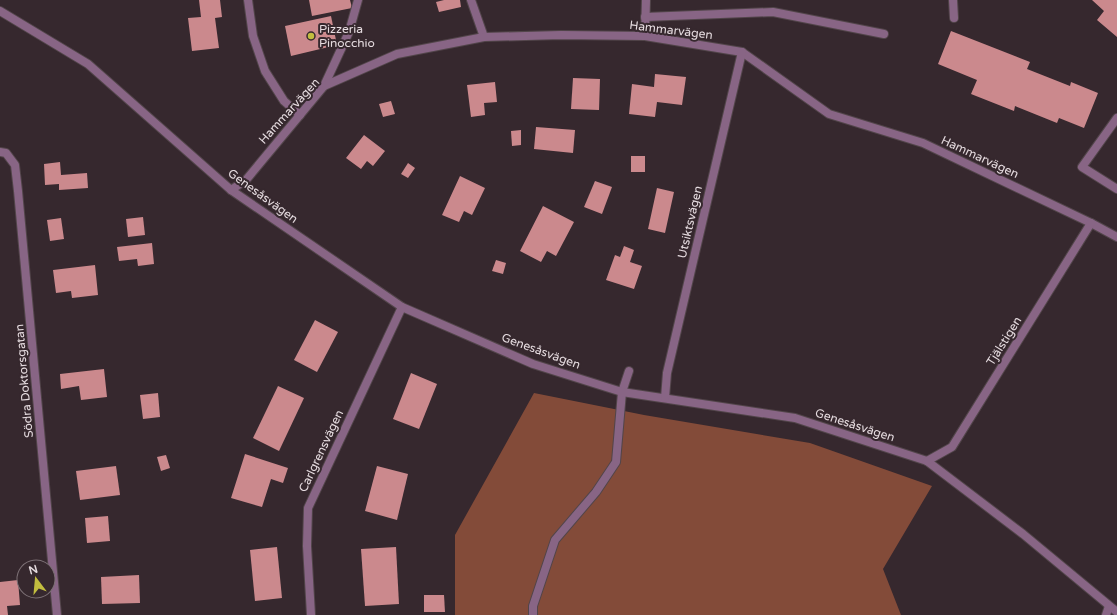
<svg xmlns="http://www.w3.org/2000/svg" width="1117" height="615" viewBox="0 0 1117 615" font-family="'Varela Round',sans-serif">
<style>
.forest{fill:#834b39}
.building{fill:#cb898d}
.lines{fill:none;stroke-linecap:round;stroke-linejoin:round}
.service-casing{stroke:#52454a;stroke-width:10}
.minor-casing{stroke:#52454a;stroke-width:10}
.service{stroke:#886585;stroke-width:8}
.minor{stroke:#886585;stroke-width:8}
.poi-dot{fill:#c2bd3f;stroke:#36282e;stroke-width:1.5}
.labels{text-anchor:middle;dominant-baseline:central;stroke-width:4;stroke-linejoin:round;paint-order:stroke}
.poi-label{font-size:12px;fill:#e6dce0;stroke:#36282e;text-anchor:start}
.street-label{font-size:12px;fill:#e6dce0;stroke:#36282e}
</style>
<rect width="100%" height="100%" fill="#36282e"/>
<path class="forest" d="M534,393L644,415L810,443L932,486L883,569L901,615H455V535Z"/>
<g class="building">
<path d="M199,0H220L222,17L215,18L219,48L192,51L188,18L201,17Z"/>
<path d="M309,0H350L352,8L312,16Z"/>
<path d="M444,0H460L461,7L439,12L436,2Z"/>
<path d="M1092,0H1117V37L1097,20L1104,11Z"/>
<path d="M331,16L337,45L291,56L285,26Z"/>
<path d="M951,31L1030,62L1027,69L1070,86L1071,82L1098,93L1084,128L1059,118L1057,123L1015,106L1014,111L971,94L977,80L938,64Z"/>
<path d="M655,74L686,77L682,105L657,102L655,117L629,114L632,84L654,87Z"/>
<path d="M573,78L600,79L599,110L571,109Z"/>
<path d="M495,82L497,102L484,103L485,115L471,117L467,85Z"/>
<path d="M391,101L395,114L383,117L379,104Z"/>
<path d="M536,127L575,130L573,153L534,149Z"/>
<path d="M521,130V145L512,146L511,131Z"/>
<path d="M364,135L385,151L373,166L367,161L361,169L346,158Z"/>
<rect x="631" y="156" width="14" height="16"/>
<path d="M60,162L61,175L87,173L88,188L59,190V184L45,185L44,164Z"/>
<path d="M408,163L415,168L408,178L401,174Z"/>
<path d="M460,176L485,188L472,215L464,211L459,222L442,215Z"/>
<path d="M595,181L612,187L602,214L584,207Z"/>
<path d="M657,188L674,192L665,233L648,229Z"/>
<path d="M543,206L574,222L556,256L547,251L541,262L520,251Z"/>
<path d="M143,217L145,235L128,237L126,219Z"/>
<path d="M61,218L64,239L50,241L47,220Z"/>
<path d="M152,243L154,264L138,266L137,259L119,261L117,247Z"/>
<path d="M624,246L634,250L630,262L642,266L634,289L606,280L615,255L620,257Z"/>
<path d="M496,260L506,263L503,274L492,271Z"/>
<path d="M95,265L98,295L72,298L71,291L56,293L53,270Z"/>
<path d="M315,320L338,332L317,372L294,360Z"/>
<path d="M104,369L107,397L81,400L79,386L61,389L60,374Z"/>
<path d="M411,373L437,384L419,429L393,419Z"/>
<path d="M278,386L304,398L279,451L253,438Z"/>
<path d="M158,393L160,417L143,419L140,395Z"/>
<path d="M245,454L288,468L283,483L271,479L262,507L231,498Z"/>
<path d="M166,455L170,468L161,471L157,457Z"/>
<path d="M116,466L120,495L80,500L76,471Z"/>
<path d="M377,466L408,474L397,520L365,511Z"/>
<path d="M108,516L110,541L87,543L85,518Z"/>
<path d="M277,547L282,598L255,601L250,550Z"/>
<path d="M396,547L399,604L365,606L361,549Z"/>
<path d="M139,575L140,603L102,604L101,577Z"/>
<path d="M18,580L20,605L7,606L8,615H0V582Z"/>
<path d="M424,595H444L445,612H424Z"/>
</g>
<g class="lines">
<g class="service-casing">
<g id="service">
<path d="M248,0L253,36L265,71L284,101L300,115"/>
<path d="M471,0L484,37"/>
<path d="M953,0L954,18"/>
<path d="M645,17L773,12L884,34"/>
<path d="M645,36L646,0"/>
<path d="M324,86L349,32L358,0"/>
<path d="M1117,118L1082,167L1117,189"/>
<path d="M533,615V606L555,540L596,492L616,462L622,392L629,371"/>
</g>
</g>
<g class="minor-casing">
<g id="minor">
<path d="M0,11L88,64L231,190L402,307L533,364L622,392L795,418L927,461L1023,534L1117,612"/>
<path d="M0,152L6,153L15,165L18,191L57,615"/>
<path d="M231,190L246,180L324,86L397,54L484,37L561,35L645,36L742,52L829,114L923,143L1091,223L1117,237"/>
<path d="M665,398L667,373L742,52"/>
<path d="M927,461L952,447L1091,223"/>
<path d="M311,615L307,546L308,508L402,307"/>
<path d="M1106,615L1109,606"/>
</g>
</g>
<use href="#service" class="service"/>
<use href="#minor" class="minor"/>
</g>
<circle class="poi-dot" cx="311" cy="36" r="4"/>
<g class="labels">
<g class="poi-label">
<text x="319" y="29">Pizzeria<tspan x="319" dy="14">Pinocchio</tspan></text>
</g>
<g class="street-label">
<text transform="translate(671 30) rotate(7)">Hammarvägen</text>
<text transform="translate(289 111) rotate(-48)">Hammarvägen</text>
<text transform="translate(980 157) rotate(25)">Hammarvägen</text>
<text transform="translate(263 196) rotate(36)">Genesåsvägen</text>
<text transform="translate(690 222) rotate(-77)">Utsiktsvägen</text>
<text transform="translate(1004 341) rotate(-58)">Tjälstigen</text>
<text transform="translate(541 351) rotate(20)">Genesåsvägen</text>
<text transform="translate(24 381) rotate(-95)">Södra Doktorsgatan</text>
<text transform="translate(855 425) rotate(18)">Genesåsvägen</text>
<text transform="translate(321 451) rotate(-65)">Carlgrensvägen</text>
</g>
</g>
<g transform="translate(36 579) rotate(344)"><circle r="19" fill="#36282e" stroke="#7c7075"/>
<path d="M0-3L7 15L0 10L-7 15Z" fill="#c2bd3f"/>
<text y="-6" font-size="11" font-weight="bold" text-anchor="middle" fill="#e6dce0">N</text>
</g>
</svg>
